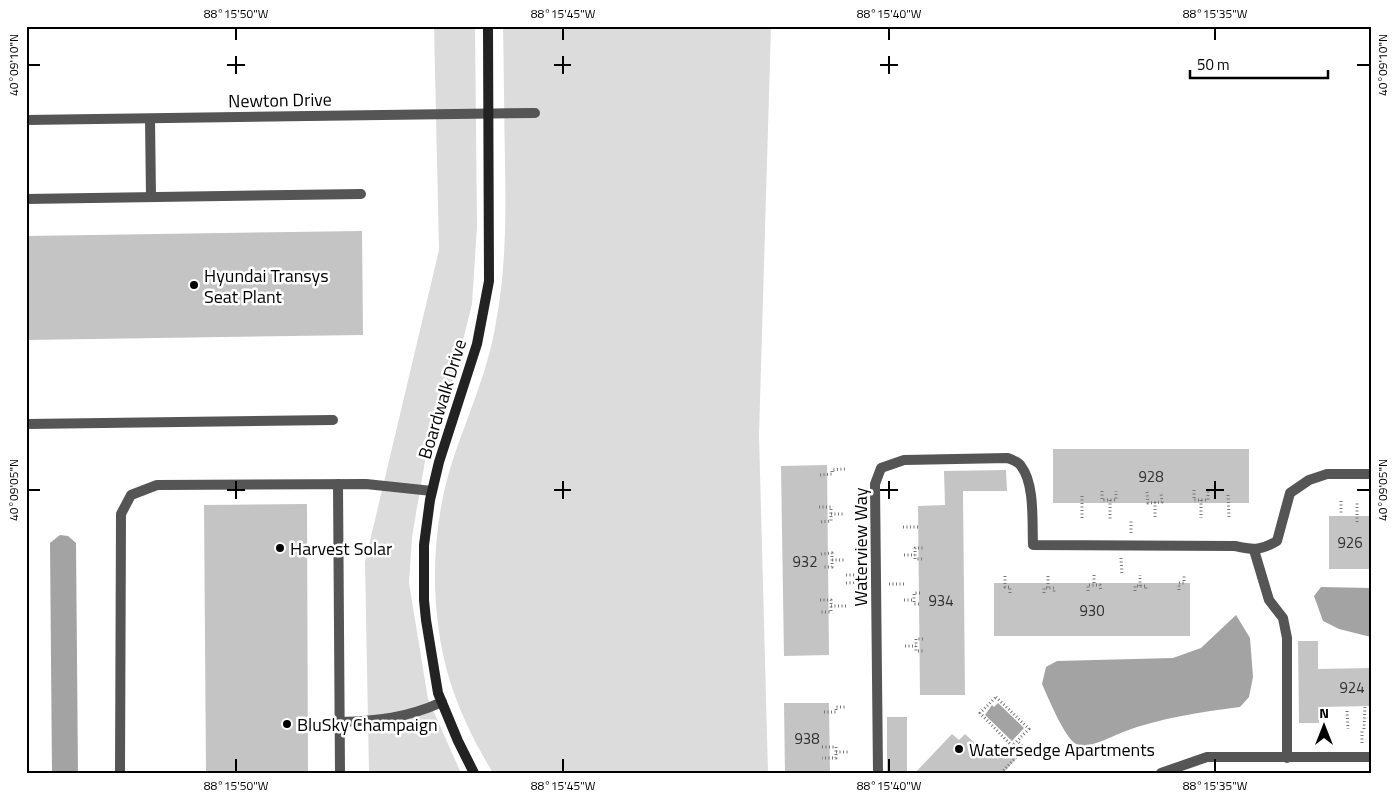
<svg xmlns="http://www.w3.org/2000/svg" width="1397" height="799" viewBox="0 0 1397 799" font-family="'Titillium Web',sans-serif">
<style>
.green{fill:#dcdcdc}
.water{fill:#a3a3a3}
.building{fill:#c4c4c4}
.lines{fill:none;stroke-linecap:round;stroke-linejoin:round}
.path{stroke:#777;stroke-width:3;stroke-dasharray:1 2.5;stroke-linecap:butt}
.lane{stroke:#555;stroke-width:10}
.street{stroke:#555;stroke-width:10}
.secondary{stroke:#222;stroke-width:10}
.ticks{fill:none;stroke:#000;stroke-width:2}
.poi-dot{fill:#000;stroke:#fff;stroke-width:2}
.labels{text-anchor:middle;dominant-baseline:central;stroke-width:5;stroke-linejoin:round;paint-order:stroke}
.number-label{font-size:15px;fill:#313131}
.street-label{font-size:18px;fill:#000;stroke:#fff}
.poi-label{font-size:18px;fill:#000;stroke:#fff;text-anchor:start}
.neatline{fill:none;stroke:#000;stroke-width:2}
.ticks-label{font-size:12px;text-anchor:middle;fill:#000}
</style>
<rect width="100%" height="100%" fill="#fff"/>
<g class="green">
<path d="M434,26H475L477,226L472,304L453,381L425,461L412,537L409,583L428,699L461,773H369L365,562L439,250Z"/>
<path d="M503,26H771L759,435L768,773H493C474,742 457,707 447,671C430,607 431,533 450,469C465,421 488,373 496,322C506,269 506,215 505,161C504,116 504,71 503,26Z"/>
</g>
<g class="water">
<path d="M60,535L68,536L76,543L78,773H52L50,543Z"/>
<path d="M1321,587L1371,588V637L1339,629L1323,621L1314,596Z"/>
<path d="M1236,615L1250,638L1253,677L1249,697L1240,707C1200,712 1160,718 1123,732C1111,737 1087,750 1076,744C1064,737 1048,697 1042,684L1046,667L1057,661L1173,658L1201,648Z"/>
<path d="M998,703L1024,728L1012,741L985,715L992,705L994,707Z"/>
</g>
<g class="building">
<path d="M362,231L363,335L26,340V236Z"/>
<rect x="1053" y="449" width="196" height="54"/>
<path d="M827,465L829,655L784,656L781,466Z"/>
<path d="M1006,470L1007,491H963L965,695H920L918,506L945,505L944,471Z"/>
<path d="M307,504L308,773H206L204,505Z"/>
<rect x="1329" y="516" width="42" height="53"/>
<rect x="994" y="583" width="196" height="53"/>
<path d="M1298,641H1318V669L1371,668V706L1319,707V723H1299Z"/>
<path d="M784,703H829L830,773H785Z"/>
<rect x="887" y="717" width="20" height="56"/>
<path d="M952,734L959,740L965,734L987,754L998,743L1016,759L1003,773H915Z"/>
</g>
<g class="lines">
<g class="path">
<path d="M820,475L832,474V470L845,469"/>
<path d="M1194,490V500H1208V489"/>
<path d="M1102,491V500H1116V491"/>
<path d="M1147,492L1148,503L1162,502L1161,492"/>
<path d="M1228,495L1229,518"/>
<path d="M1082,496V519"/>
<path d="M1110,500V519"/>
<path d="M1201,500V518"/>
<path d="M1341,501V513"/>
<path d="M1155,502V518"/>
<path d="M819,507H831V521L820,522"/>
<path d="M831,514H845"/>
<path d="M1357,522V501"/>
<path d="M903,527H918"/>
<path d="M1131,533V519"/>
<path d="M821,554L832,553V567H823"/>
<path d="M904,555H915"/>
<path d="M1121,558L1122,575"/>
<path d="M922,559H915V548H923"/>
<path d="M832,560H846"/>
<path d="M846,575H863"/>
<path d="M1094,575V585"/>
<path d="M1005,576V587H1010V593"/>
<path d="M1048,576V588"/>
<path d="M846,583L863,582"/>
<path d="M889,584H904"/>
<path d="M1140,586V575"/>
<path d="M1179,590V583H1184V574"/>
<path d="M1088,591V585H1100L1101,591"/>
<path d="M1135,591V586H1146V591"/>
<path d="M920,593H914V604H921"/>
<path d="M1044,593V588H1054V593"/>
<path d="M820,600H831V612H821"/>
<path d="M904,600H914"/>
<path d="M831,606H847"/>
<path d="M923,639H916V651H924"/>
<path d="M905,646H916"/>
<path d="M996,697L1029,729L1012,746L980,713Z"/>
<path d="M1347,711L1348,729"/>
<path d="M824,712H836V707H847"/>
<path d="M1364,729L1365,705"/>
<path d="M1362,743V729"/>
<path d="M822,747H836V758H822"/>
<path d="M836,752H848"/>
<path d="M1001,773L1025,748L1017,741"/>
</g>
<g class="lane">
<path d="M150,119L151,197"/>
<path d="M26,199L361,194"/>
<path d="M26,424L333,420"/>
<path d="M338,484L340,773"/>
<path d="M340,722C377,721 407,718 442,702"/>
<path d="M120,773L121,514L131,495L157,485L366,484L432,491"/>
</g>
<g class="street">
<path d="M26,120L535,113"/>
<path d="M1254,550L1269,600L1283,618L1287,638V758"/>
<path d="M878,773L875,484L881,468L904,460L1008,458C1012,460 1019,462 1021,466C1035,484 1032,522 1033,545L1235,546C1253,550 1260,551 1277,541L1290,493L1309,480L1327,474H1371"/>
<path d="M1161,773L1207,757H1371"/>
</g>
<path class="secondary" d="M474,773L458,741L438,693L426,620L424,600V545L430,500L439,462L477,344L489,281L488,26"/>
</g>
<path class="ticks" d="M236,28V40M563,28V40M889,28V40M1215,28V40M236,56V74M563,56V74M889,56V74M28,65H40M227,65H245M554,65H571M880,65H898M1357,65H1370M236,481V499M563,481V499M889,481V499M1215,481V499M28,490H40M227,490H245M554,490H571M880,490H898M1206,490H1224M1357,490H1370M236,759V772M563,759V772M889,759V772M1215,759V772"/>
<g class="poi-dot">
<circle cx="194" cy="285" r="5"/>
<circle cx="280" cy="548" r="5"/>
<circle cx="287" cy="724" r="5"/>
<circle cx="959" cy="749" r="5"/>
</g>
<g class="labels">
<g class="number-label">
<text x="1151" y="476">928</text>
<text x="1350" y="542">926</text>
<text x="805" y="561">932</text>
<text x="941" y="600">934</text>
<text x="1092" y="610">930</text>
<text x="1352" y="687">924</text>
<text x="807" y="738">938</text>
</g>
<g class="street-label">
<text transform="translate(280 100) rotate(-1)">Newton Drive</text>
<text transform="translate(442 399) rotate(-73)">Boardwalk Drive</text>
<text transform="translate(860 547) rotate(-90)">Waterview Way</text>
</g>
<g class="poi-label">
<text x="204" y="275">Hyundai Transys<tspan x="204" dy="21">Seat Plant</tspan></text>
<text x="290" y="548">Harvest Solar</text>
<text x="297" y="724">BluSky Champaign</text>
<text x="969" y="749">Watersedge Apartments</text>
</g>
</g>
<rect width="1397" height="799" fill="none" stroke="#ffffff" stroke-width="55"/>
<g transform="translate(1324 726)" stroke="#ffffff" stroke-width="4" paint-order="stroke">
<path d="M0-4L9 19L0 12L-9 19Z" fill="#000000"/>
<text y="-8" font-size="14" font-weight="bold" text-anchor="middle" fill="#000000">N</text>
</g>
<path d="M1190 70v8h138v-8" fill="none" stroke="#000000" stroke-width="2.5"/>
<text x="1197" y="70" font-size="15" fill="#000000" stroke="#ffffff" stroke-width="4" paint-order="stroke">50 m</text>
<rect x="28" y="28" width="1342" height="744" class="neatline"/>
<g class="ticks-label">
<text x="236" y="18">88°15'50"W</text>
<text x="563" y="18">88°15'45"W</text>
<text x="889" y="18">88°15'40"W</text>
<text x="1215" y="18">88°15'35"W</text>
<text transform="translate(14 65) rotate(-90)" y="4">40°09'10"N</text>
<text transform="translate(1383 65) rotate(-90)" y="4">40°09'10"N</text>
<text transform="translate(14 490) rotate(-90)" y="4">40°09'05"N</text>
<text transform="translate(1383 490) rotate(-90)" y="4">40°09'05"N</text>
<text x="236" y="790">88°15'50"W</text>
<text x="563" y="790">88°15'45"W</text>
<text x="889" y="790">88°15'40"W</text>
<text x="1215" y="790">88°15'35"W</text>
</g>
</svg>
